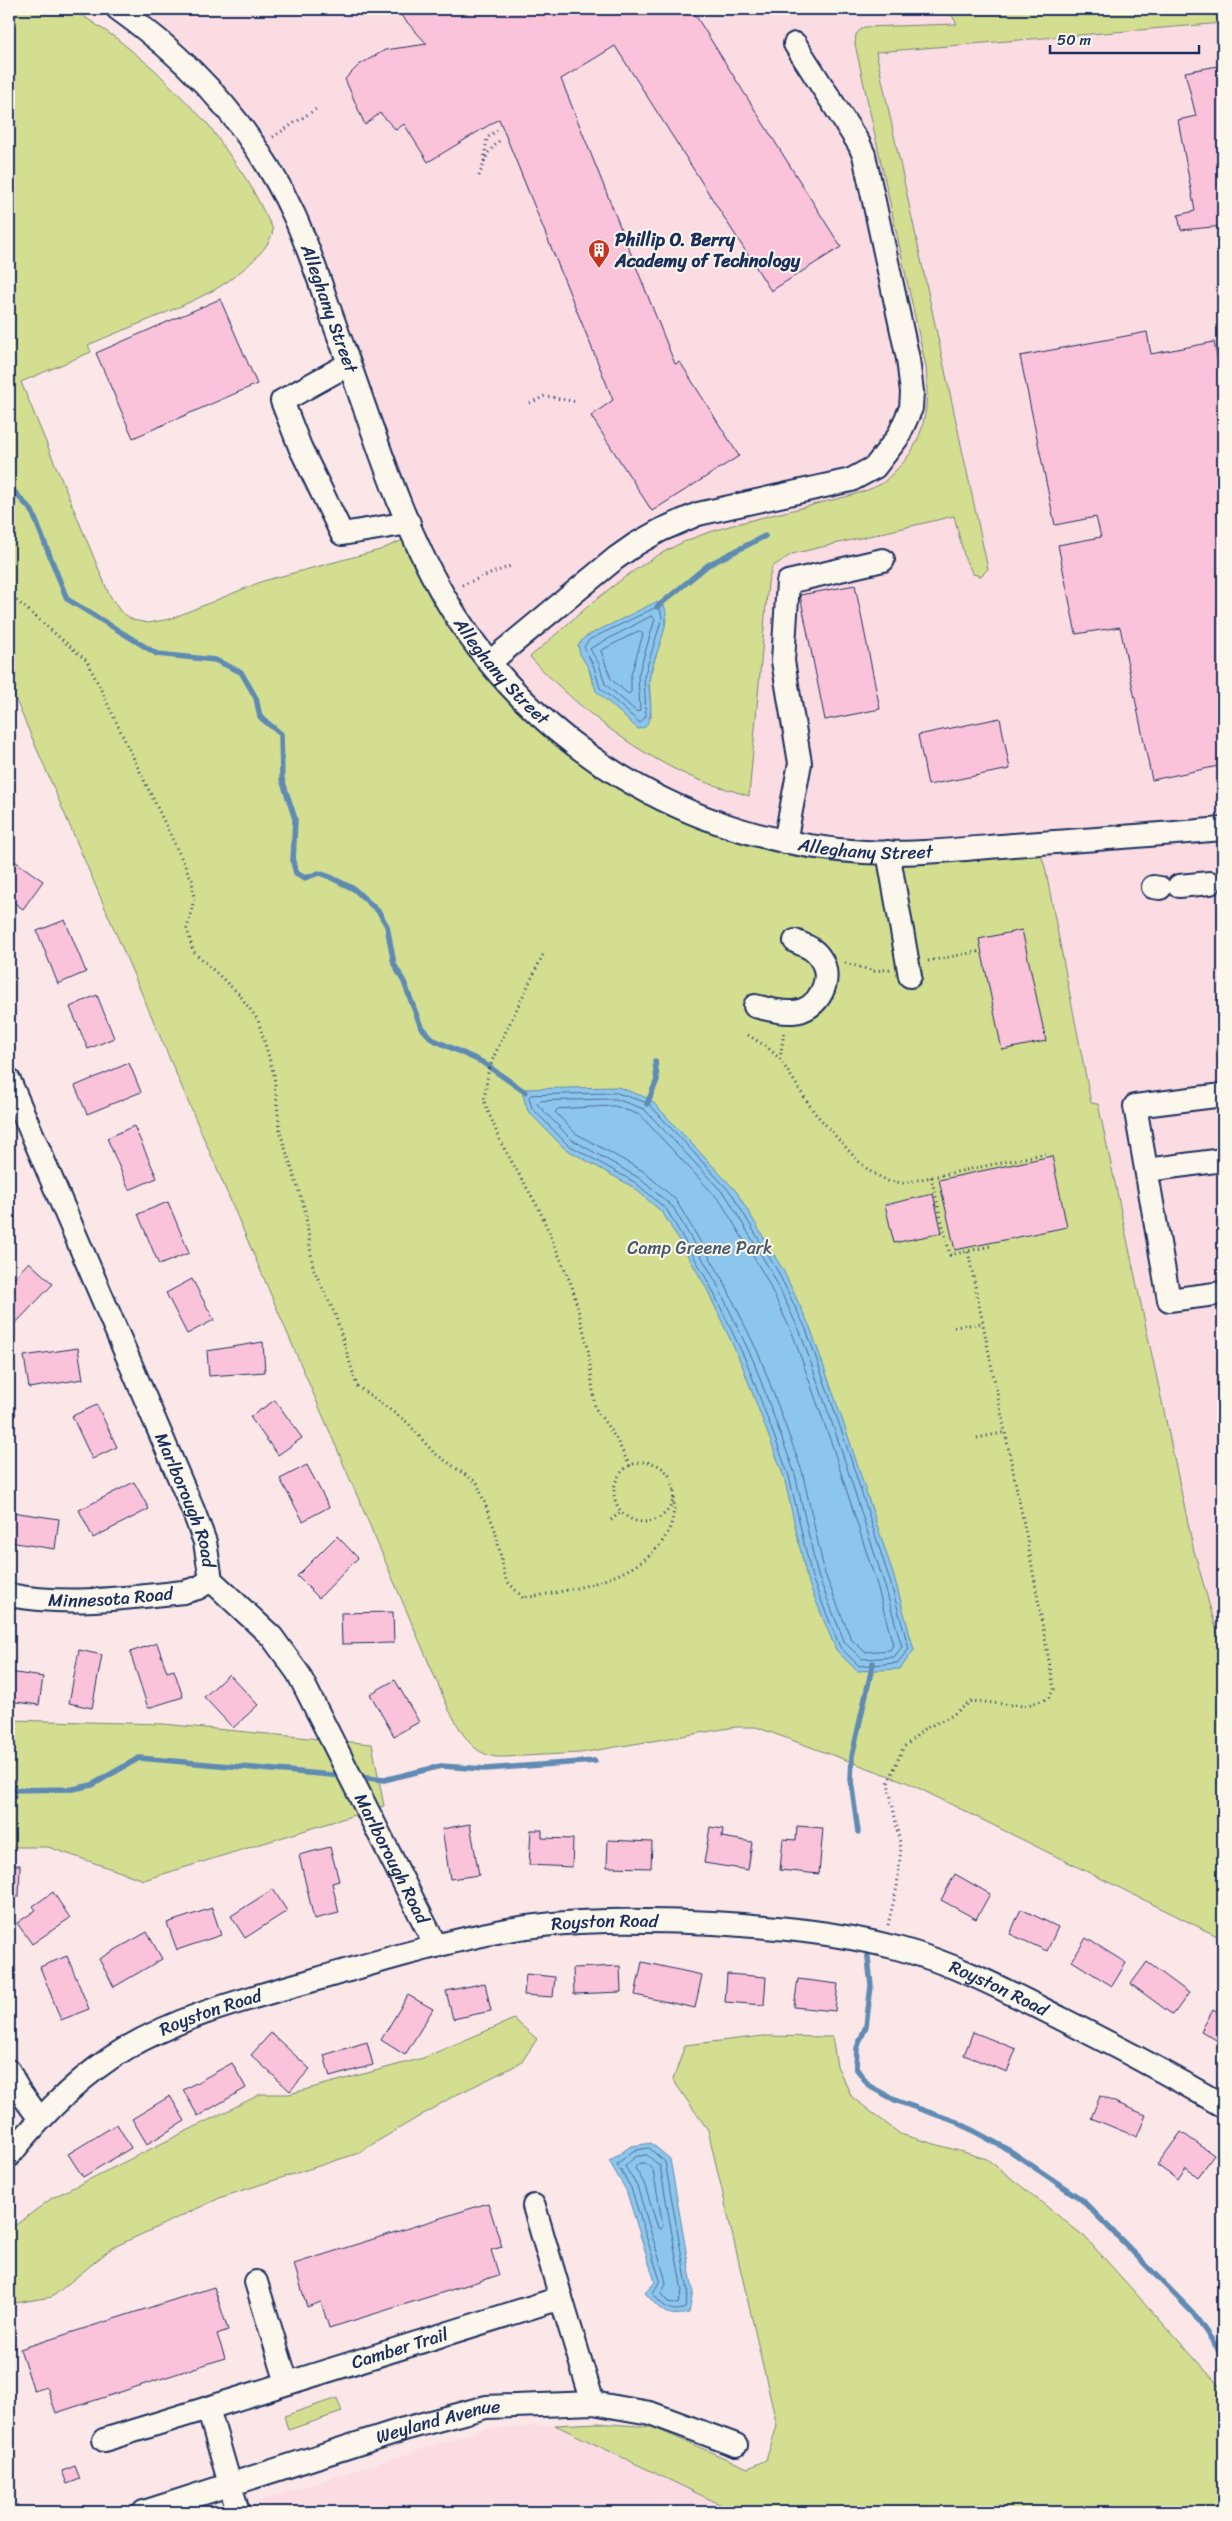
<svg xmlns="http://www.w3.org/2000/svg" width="1232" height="2521" viewBox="0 0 1232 2521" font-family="Sriracha,sans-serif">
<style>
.built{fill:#fbdce3}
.green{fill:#d3de91;stroke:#778678;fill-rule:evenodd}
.water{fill:#8dc6ec;stroke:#5f8ab3}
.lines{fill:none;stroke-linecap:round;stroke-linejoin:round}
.shore{stroke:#496b97;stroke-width:1}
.stream{stroke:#5f8ab3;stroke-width:5.5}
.building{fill:#fbc3da;stroke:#1b2f5e}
.minor-casing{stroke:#1b2f5e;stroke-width:26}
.path{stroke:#1b2f5e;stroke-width:3;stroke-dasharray:1 4;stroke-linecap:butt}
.minor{stroke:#fbf7ec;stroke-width:22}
.labels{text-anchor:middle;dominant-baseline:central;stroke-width:4;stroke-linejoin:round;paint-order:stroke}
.poi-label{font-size:18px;font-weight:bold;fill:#1b2f5e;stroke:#fbf7ec;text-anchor:start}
.street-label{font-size:18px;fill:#1b2f5e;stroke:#fbf7ec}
.park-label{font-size:18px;fill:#495b6b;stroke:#fbf7ec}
</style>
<rect width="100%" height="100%" fill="#fbe7e7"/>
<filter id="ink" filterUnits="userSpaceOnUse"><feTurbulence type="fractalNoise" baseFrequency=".02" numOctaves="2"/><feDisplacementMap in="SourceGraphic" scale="10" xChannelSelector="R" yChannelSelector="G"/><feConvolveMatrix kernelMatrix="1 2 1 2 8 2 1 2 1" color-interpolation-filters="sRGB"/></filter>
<g filter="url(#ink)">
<g class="built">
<path d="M122,9H1223V823L926,848L741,830L571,741L445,594L269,165Z"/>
<path d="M1223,835V1779L1045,867L1039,848Z"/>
<path d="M555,2425L736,2512H225L485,2429Z"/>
</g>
<g class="green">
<path d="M9,9H73L116,38L155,70L208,124L249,183L273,229C272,250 232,280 214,290C175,311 129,327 88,345L91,352L21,382L109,594L120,611L133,620L148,623L170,619L263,581L380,550L412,536L538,717L750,837L1039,848L1045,867L1091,1103L1098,1104L1194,1551L1223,1653V1939L906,1782L756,1727H736L580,1753L505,1757C473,1759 463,1734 449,1710L9,684Z"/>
<path d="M948,9H1223V23L876,52L988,569L981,576L973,574L965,559L954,516L792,554L772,567L768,583L749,796C728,789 707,784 687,775C628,748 574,704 530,657C579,615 628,566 688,540C730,523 776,515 820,503C840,498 862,494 881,484C886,481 891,475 895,471C926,443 929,405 926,367L855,44L856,34L864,27L957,24ZM667,618L649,678L651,718L592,681L589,669Z"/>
<path d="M9,1720L163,1724L372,1744L384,1806L144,1880L48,1847H9Z"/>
<path d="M514,2019L537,2039L521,2063L452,2097L356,2154L222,2197L112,2248L52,2297L9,2304V2230L52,2198L261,2094H289L423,2058Z"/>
<path d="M763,2036L832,2037L837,2066L852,2097L900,2134L987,2159L1085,2237L1223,2390V2512H736L555,2425L597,2423L652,2427L748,2468L766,2460L777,2426L708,2130L673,2080L685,2045Z"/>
<path d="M337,2398L342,2412L288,2430L284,2416Z"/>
</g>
<g class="water">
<path d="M656,602L664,605C672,624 654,655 650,675C646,695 657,710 645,727L638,729L596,691L589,669L580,654L578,645L585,637Z"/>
<path d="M618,1087L650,1099L736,1191L783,1270L810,1327L849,1439L895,1580L914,1650L900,1669L857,1671L836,1650L807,1579L784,1477L742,1365L706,1287L663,1213L633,1187L564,1148L528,1111L521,1089Z"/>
<path d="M651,2143L670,2159L693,2291L689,2313C664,2318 661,2310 645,2293L655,2282L626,2190L609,2161L631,2146Z"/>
</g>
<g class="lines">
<g class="shore">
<path d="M655,608L660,609L662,618L644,677L646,716L640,723L600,688L594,667L584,647L589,640Z"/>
<path d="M652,616L655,619L638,676L640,710L637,712L605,684L599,664L590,649Z"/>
<path d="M639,631L643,634L631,675V692L628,694L611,679L601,651Z"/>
<path d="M617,1093L648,1103L732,1194L778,1272L806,1329L845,1441L890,1581L909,1649L897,1663L859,1666L840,1647L812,1578L789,1476L747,1363L710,1285L667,1210L636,1183L567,1144L532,1108L529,1097L531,1095Z"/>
<path d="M616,1099L644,1109L727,1197L773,1275L800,1332L839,1443L884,1583L902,1647L894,1657L862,1659L845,1643L818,1576L795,1474L753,1360L716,1282L673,1207L639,1178L571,1139L537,1104L540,1101Z"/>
<path d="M615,1106L640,1115L721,1202L766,1278L793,1335L832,1445L877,1585L893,1645L890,1650L865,1652L851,1639L825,1574L802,1471L760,1357L722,1278L675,1199L643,1171L575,1133L555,1112L558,1109Z"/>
<path d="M649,2148L665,2162L688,2291L685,2308C670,2314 662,2305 653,2294L660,2280L631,2188L617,2164L633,2151Z"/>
<path d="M647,2155L660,2166L682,2291L678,2304L668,2302L661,2294L666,2284L665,2278L637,2186L625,2166L635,2157Z"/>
<path d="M645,2163L653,2170L663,2226L661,2229L658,2228L644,2183L635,2168L638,2164Z"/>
</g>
<g class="stream">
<path d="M9,486L32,511L67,599L157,654L215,660L241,672L256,698L260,717L281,734L282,779L295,819L293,862L296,873L305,878L319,873L330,877L354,889L379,912L387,926L394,964L404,982L421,1027L432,1039L482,1062L525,1092"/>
<path d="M657,607L708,565L765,536"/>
<path d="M647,1104L657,1080L655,1061"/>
<path d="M359,1777L384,1780L441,1766L485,1769L595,1761"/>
<path d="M9,1790L73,1789L92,1785L139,1758L343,1776"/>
<path d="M858,1832L851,1780L852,1756L873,1663"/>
<path d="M867,1949L871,1986L866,2026L857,2048L856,2068L869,2086L897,2101L957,2122L1009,2150L1081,2199L1193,2313L1223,2356"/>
</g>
</g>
<g class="building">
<path d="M395,9H700L694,13L841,247L771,291L615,46L561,79L675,364L680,362L739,456L652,511L591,416L613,400L499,119L428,162L404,124L396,130L380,113L365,125L345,79L359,65L385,50L427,44Z"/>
<path d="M1223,65V226L1181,230L1178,215L1195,211L1178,120L1196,116L1185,72Z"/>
<path d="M220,299L257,384L133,438L96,353Z"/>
<path d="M1147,332L1151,354L1214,342L1223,388V765L1152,780L1120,627L1076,634L1058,545L1101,537L1096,517L1055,525L1020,356Z"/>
<path d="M855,585L880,709L825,720L800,595Z"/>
<path d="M1000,718L1010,769L928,785L918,735Z"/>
<path d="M9,857L43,881L23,909L9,899Z"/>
<path d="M65,920L86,972L58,984L37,931Z"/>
<path d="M1022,930L1046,1041L1002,1050L979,939Z"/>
<path d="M97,995L114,1038L88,1049L70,1007Z"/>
<path d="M129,1063L141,1092L87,1114L75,1086Z"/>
<path d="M134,1126L157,1178L129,1190L107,1138Z"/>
<path d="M1052,1156L1067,1227L955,1250L939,1180Z"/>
<path d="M933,1194L942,1233L894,1243L885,1205Z"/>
<path d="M168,1202L189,1253L159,1265L138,1214Z"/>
<path d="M29,1262L53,1284L12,1327L9,1324V1283Z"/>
<path d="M192,1279L214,1320L187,1334L166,1293Z"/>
<path d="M263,1342L265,1372L209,1376L207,1351Z"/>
<path d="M78,1348L83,1379L29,1388L24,1356Z"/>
<path d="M275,1400L302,1438L278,1455L250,1417Z"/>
<path d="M97,1405L117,1447L92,1459L72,1416Z"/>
<path d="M307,1465L329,1507L303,1521L280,1479Z"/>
<path d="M134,1482L149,1509L93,1538L79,1510Z"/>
<path d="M12,1512L59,1519L55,1549L9,1542Z"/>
<path d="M337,1536L358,1558L319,1598L297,1576Z"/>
<path d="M393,1612L394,1643L342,1644L341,1613Z"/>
<path d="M157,1643L167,1672L174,1670L183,1697L148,1708L130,1652Z"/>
<path d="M79,1650L102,1655L92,1708L69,1703Z"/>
<path d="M9,1672L43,1677L39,1705L9,1701Z"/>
<path d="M229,1674L258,1705L233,1728L204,1697Z"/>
<path d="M395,1680L419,1722L394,1736L370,1694Z"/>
<path d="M470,1824L479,1875L450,1879L442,1829Z"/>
<path d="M797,1826L823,1828L819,1874L780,1870L783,1839L796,1840Z"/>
<path d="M710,1827L723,1829L722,1837L752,1842L748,1870L704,1863Z"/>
<path d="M531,1830H542V1838L573,1839L572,1867L529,1865Z"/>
<path d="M608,1840L652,1842L651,1868L607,1867Z"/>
<path d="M330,1847L339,1881L332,1883L339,1913L314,1919L299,1855Z"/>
<path d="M9,1865H20L19,1897L9,1896Z"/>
<path d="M955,1874L990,1894L976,1919L941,1900Z"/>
<path d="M273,1889L287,1911L245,1938L231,1916Z"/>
<path d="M53,1892L70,1918L32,1944L17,1923L36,1910L33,1906Z"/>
<path d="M212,1908L221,1935L177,1950L167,1923Z"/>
<path d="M1021,1909L1058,1927L1047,1951L1010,1934Z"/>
<path d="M147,1932L162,1959L114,1987L99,1959Z"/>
<path d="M1086,1938L1126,1963L1112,1986L1072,1961Z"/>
<path d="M67,1956L89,2009L61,2020L40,1967Z"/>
<path d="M642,1962L702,1975L695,2008L635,1995Z"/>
<path d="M1147,1962L1189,1993L1173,2015L1131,1984Z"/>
<path d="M620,1966L621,1992L574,1994L573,1968Z"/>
<path d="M526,1974L555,1977L553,1997L524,1995Z"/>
<path d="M727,1974L766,1977L764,2005L725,2002Z"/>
<path d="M798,1979L838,1984L835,2011L794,2007Z"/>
<path d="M485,1983L491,2011L453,2019L446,1991Z"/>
<path d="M408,1995L433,2009L405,2055L381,2040Z"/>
<path d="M1213,2010L1223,2016V2044L1201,2031Z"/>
<path d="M973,2032L1016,2049L1007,2072L964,2055Z"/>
<path d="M271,2033L310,2069L290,2091L251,2055Z"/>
<path d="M367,2042L373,2065L330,2077L324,2055Z"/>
<path d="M232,2063L246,2088L198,2116L183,2090Z"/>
<path d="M170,2096L185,2121L147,2144L132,2119Z"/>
<path d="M1100,2096L1146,2115L1137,2137L1091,2118Z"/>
<path d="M117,2124L131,2148L83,2177L68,2154Z"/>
<path d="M1181,2132L1214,2155L1198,2177L1186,2168L1178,2180L1157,2165Z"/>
<path d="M488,2203L502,2247L491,2250L499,2275L329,2328L321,2302L307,2307L294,2264Z"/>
<path d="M214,2287L228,2330L217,2334L225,2358L56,2413L47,2387L34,2391L20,2349Z"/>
<path d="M75,2466L80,2479L67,2484L62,2471Z"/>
</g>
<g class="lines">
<g class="minor-casing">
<g id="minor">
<path id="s1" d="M118,9C193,62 255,131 294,215C313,257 326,303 343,347C373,428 399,518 442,593C529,746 690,842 864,852C913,855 963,849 1013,845C1083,840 1153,835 1223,829"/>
<path d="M349,364L282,401L300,447L342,534L409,523"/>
<path d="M490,662L616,558L636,544L661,530L698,514L851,480L875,467L898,437L911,408L912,392L908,359L864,155L859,144L795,44"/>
<path d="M785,842L800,763L783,661L788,582L883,560"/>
<path d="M888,852L910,976"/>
<path d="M1179,886L1210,883"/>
<path d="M1153,887L1160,888"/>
<path d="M755,1006C767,1009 780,1013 793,1012C818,1011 835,979 820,958C814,948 805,946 795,941"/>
<path id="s2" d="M9,1080L193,1510L205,1542L211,1580L272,1637L298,1673L436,1946"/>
<path d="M1223,1095L1135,1106L1169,1300L1223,1293"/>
<path d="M1147,1170L1223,1160"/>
<path id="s3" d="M9,1595C67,1606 125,1598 184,1592L198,1588L211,1580"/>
<path d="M9,2071L18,2089L40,2119"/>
<path id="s4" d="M9,2156C41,2116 79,2076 125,2049C184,2014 251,1998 317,1979C378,1962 439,1943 502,1931C572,1918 643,1920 713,1923C775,1927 836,1932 897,1948C954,1963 1007,1991 1060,2018C1115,2046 1170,2074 1223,2106"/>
<path d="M534,2206L561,2298"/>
<path d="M256,2282L287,2383"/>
<path d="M104,2440L208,2408"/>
<path id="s5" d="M144,2512L404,2429L486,2407L593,2403L650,2413L736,2445"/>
<path id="s6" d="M238,2512L208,2408L561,2298L593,2403"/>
</g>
</g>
<g class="path">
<path d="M273,137L316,109"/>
<path d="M484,161L487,138L497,130"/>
<path d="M479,176L488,153L500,140"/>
<path d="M530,403L545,396L577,402"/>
<path d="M462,585L513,565"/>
<path d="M9,594L87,661L192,880L194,899L187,929L193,951L239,994L258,1020L274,1075L280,1132L305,1210L313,1268L335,1314L357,1386L407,1422L433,1452L477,1483L495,1530L506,1580L523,1598C581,1589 680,1573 674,1496"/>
<path d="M543,955L494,1056L488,1073L484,1101L501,1143L539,1209L572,1286L588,1348L595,1408L615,1437L630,1466"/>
<path d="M928,961L981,951"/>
<path d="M845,963L874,971L890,969"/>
<path d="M748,1035L767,1047L780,1059L814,1112L858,1161L871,1172L888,1181L903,1183L1048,1153"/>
<path d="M780,1059L784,1032"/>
<path d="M931,1177L950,1255L991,1246"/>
<path d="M954,1327L983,1323"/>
<path d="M977,1438L1006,1432"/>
<circle cx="644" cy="1492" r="30"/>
<path d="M611,1520L621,1512"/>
<path d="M888,1925L897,1887L901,1848L888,1783L903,1748L924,1729L951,1716L972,1701L1024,1706L1048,1699L1054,1689L1028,1544L968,1251"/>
</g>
<use href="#minor" class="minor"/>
</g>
</g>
<defs>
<g id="building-pin" transform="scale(1.125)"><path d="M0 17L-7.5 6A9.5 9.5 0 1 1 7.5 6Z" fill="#c8321e" stroke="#fbf7ec"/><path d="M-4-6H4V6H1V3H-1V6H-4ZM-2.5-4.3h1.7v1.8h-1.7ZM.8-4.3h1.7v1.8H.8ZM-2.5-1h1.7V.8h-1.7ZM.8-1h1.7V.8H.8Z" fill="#fff"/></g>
</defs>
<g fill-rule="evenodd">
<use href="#building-pin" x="599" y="250"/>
</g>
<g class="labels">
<g class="poi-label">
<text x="615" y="240">Phillip O. Berry<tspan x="615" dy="21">Academy of Technology</tspan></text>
</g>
<g class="street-label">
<text stroke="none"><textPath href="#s1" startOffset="374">Alleghany Street</textPath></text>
<text stroke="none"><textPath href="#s1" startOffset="779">Alleghany Street</textPath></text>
<text stroke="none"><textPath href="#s1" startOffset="1198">Alleghany Street</textPath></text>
<text stroke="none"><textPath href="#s2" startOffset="456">Marlborough Road</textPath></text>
<text stroke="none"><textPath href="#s3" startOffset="102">Minnesota Road</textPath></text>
<text stroke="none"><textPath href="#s2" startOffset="876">Marlborough Road</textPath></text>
<text stroke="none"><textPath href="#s4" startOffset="658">Royston Road</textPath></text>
<text stroke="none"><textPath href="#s4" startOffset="1062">Royston Road</textPath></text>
<text stroke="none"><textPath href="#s4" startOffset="252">Royston Road</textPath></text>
<text stroke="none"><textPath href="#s6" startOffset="309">Camber Trail</textPath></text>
<text stroke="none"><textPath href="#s5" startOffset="308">Weyland Avenue</textPath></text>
</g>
<g class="park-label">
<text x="700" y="1248">Camp Greene Park</text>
</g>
</g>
<rect width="1232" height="2521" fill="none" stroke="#fbf7ec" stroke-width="30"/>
<rect x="15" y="15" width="1202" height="2491" fill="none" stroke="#1b2f5e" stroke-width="2" filter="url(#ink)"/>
<path d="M1050 45v8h149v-8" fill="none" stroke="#1b2f5e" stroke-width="2.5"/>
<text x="1057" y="45" font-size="15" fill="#1b2f5e" stroke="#fbf7ec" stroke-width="4" paint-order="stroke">50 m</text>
</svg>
